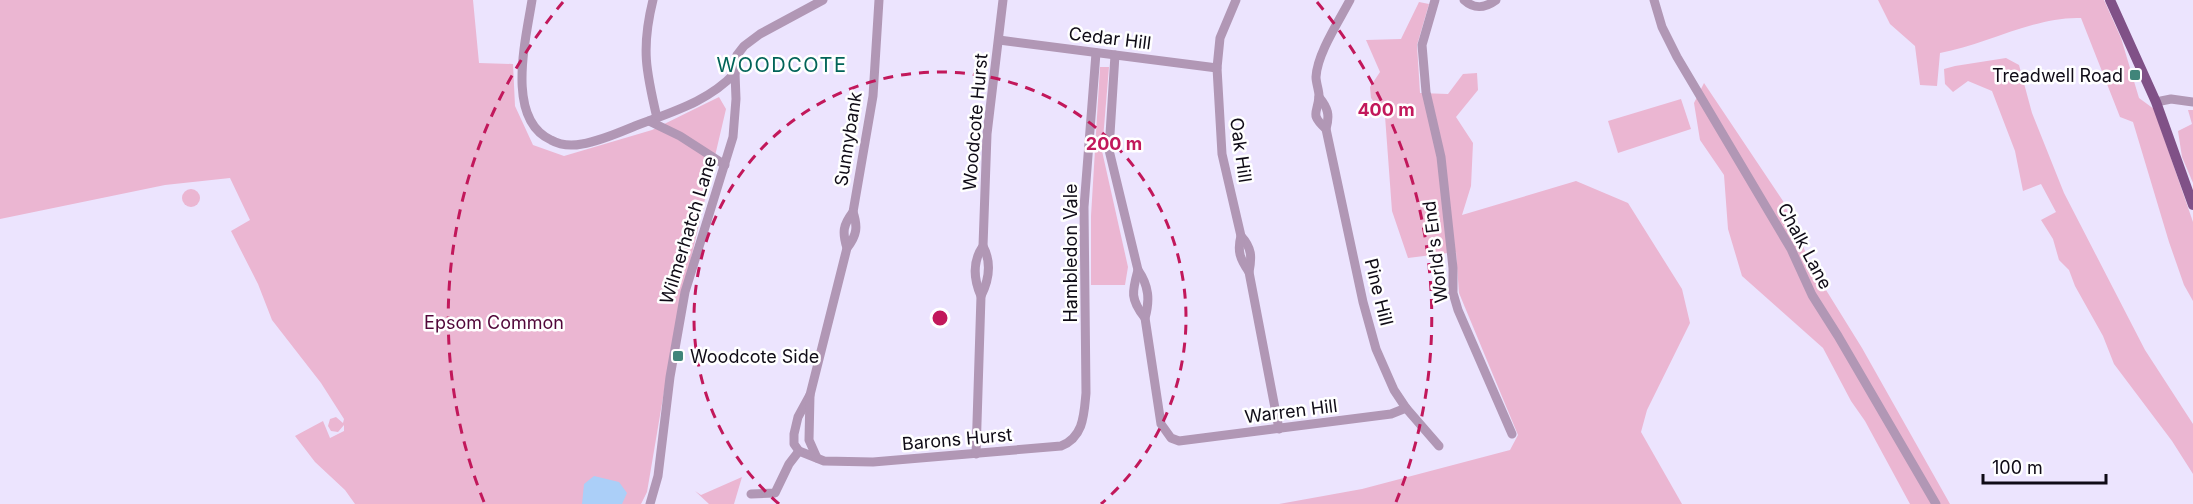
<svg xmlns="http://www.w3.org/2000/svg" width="2193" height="504" viewBox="0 0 2193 504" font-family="Inter,sans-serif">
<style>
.green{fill:#ebb6d2}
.water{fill:#abcff8}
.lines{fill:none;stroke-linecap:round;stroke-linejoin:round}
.minor{stroke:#b197b5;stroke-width:9}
.major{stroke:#805187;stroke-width:10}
.ring{fill:none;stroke:#c2185b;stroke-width:3;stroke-dasharray:10 8}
.poi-dot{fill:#40857a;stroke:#fff;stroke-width:2}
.labels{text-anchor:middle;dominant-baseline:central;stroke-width:5;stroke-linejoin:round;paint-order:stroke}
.street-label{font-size:18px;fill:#0f0b16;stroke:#fff}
.poi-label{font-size:18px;fill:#0f0b16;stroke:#fff;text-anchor:end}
.park-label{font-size:18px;fill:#510639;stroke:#fff}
.neighbourhood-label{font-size:20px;letter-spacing:1.5px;fill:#026459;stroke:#fff}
.centre{fill:#c2185b;stroke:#fff;stroke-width:3}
.ring-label{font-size:18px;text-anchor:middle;font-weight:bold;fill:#c2185b;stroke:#fff;stroke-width:5;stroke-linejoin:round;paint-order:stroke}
</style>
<rect width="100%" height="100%" fill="#ece4fe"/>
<g class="green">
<path d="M0,0H473L479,63L513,64L515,106L533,145L564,156L652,130L719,97L726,109L675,327L647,492L641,504H355L345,490L315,462L295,436L323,421L330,438L344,431V425L338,432L331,431L328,426L330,419L336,417L343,423L344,419L321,383L272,320L258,284L231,231L250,220L230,178L165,185L0,219Z"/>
<path d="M1878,0H2104L2121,38L2139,98L2154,109L2193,222V301L2184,285L2169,242L2133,122L2120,117L2081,18C2036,16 1985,45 1940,53L1937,86L1920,85L1915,46L1890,24Z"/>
<path d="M1419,2L1429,4L1417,45L1420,93L1448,94L1463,74L1477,73L1478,90L1456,117L1473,143L1471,186L1462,215L1576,181L1628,203L1682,289L1690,323L1647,410L1641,432L1682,504H1279L1362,489L1510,450L1518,435L1459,293L1456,252L1408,258L1392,211L1385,116L1371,98L1370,87L1380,72L1366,40L1401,39Z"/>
<path d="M2006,58L2019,65L2032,113L2064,193L2145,350L2193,424V474L2172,441L2114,364L2103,336L2075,286L2069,270L2059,260L2053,239L2041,220L2056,212L2041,184L2023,191L2015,151L1992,91L1968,81L1953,92L1945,84L1944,69L1955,66Z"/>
<path d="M1100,67H1109L1102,151L1128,267L1125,285H1091V216Z"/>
<path d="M1704,83L1783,201L1813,269L1862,348L1950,504H1910L1865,421L1851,401L1823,348L1742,276L1728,229L1724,175L1700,140L1694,103Z"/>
<path d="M1681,99L1691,129L1618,153L1608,121Z"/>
<path d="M2188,110H2193V183L2182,157L2178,131L2192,124Z"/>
<circle cx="191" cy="198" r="9"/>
<path d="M742,477L734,504H709L695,491L701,495Z"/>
</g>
<path class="water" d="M594,476L619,482L627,493L622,504H582L584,484Z"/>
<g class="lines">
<g class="minor">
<path d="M532,0C526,39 505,119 551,140C560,145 572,146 582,144C600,141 618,133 635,126C671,112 708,102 735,73"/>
<path d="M653,0C641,48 646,71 657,118"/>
<path d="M1236,0L1220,38L1217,68L1222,154L1241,236C1252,248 1252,257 1249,272L1279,429"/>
<path d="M1435,0L1422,45L1426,92L1441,157L1453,268V293L1458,310L1512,434"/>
<path d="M1464,0C1475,10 1485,8 1496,0"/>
<path d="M1654,0L1662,27L1677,57L1791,249L1812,295L1838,336L1936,504"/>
<path d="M999,40L1217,68"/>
<path d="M1115,55L1109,150L1138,270C1149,286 1150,300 1145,318L1161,424L1171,438L1179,441L1391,414L1406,408"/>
<path d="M1319,97C1328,108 1330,115 1326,129L1363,302L1376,349L1394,390L1406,408L1439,446"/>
<path d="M2156,102L2171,99L2193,102"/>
<path d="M649,121L680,136L725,165"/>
<path d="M1326,129C1309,113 1318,114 1319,96C1319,90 1316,83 1316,77C1317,54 1339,21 1350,0"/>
<path d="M1241,236C1237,251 1240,259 1249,272"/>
<path d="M847,248C842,232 843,225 853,212L873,96L879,0"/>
<path d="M1138,270C1132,292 1130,299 1145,318"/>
<path d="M981,296C989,280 992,263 983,246"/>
<path d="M810,395L798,417L794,434V444L799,451L824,461L873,462L1061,446C1084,437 1084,414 1086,393L1084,207L1096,53"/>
<path d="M976,454L981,296C974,280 972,262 983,246L987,134L1003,0"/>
<path d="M817,458L809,440L810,395L847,248C857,235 858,227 853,212"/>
<path d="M751,494L775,493L789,464L799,451"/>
<path d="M650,504L658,476L670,377L685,292L733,137L736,99L735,73L737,55L744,46L760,34L823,0"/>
</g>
<path class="major" d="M2110,0L2156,102L2193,205"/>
</g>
<g class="ring">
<path d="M779 504A246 246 0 1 1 1101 504"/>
<path d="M484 502A492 492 0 0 1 563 2M1317 2A492 492 0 0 1 1396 502"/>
</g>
<g class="poi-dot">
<rect x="2129" y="69" width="12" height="12" rx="3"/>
<rect x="672" y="350" width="12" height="12" rx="3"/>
</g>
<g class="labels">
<g class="street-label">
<text transform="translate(1110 38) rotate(7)">Cedar Hill</text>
<text transform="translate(975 122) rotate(-85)">Woodcote Hurst</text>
<text transform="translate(848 139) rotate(-81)">Sunnybank</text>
<text transform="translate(1241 150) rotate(82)">Oak Hill</text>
<text transform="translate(688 230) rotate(-73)">Wilmerhatch Lane</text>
<text transform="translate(1805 246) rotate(62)">Chalk Lane</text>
<text transform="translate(1435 252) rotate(-97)">World's End</text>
<text transform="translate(1070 253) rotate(-90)">Hambledon Vale</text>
<text transform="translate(1379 292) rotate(76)">Pine Hill</text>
<text transform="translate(1291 411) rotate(-7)">Warren Hill</text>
<text transform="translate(957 439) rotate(-5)">Barons Hurst</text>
</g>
<g class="poi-label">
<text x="2123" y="75">Treadwell Road</text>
<text x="690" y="356" text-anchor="start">Woodcote Side</text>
</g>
<g class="park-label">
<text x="494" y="322">Epsom Common</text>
</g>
<g class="neighbourhood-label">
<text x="782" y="65">WOODCOTE</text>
</g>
</g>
<circle cx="940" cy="318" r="9" class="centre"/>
<g class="ring-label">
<text x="1386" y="116">400 m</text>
<text x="1114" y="150">200 m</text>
</g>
<path d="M1983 474v9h123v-9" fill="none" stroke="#0f0b16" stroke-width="3"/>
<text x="1992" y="474" font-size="18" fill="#0f0b16" stroke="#ffffff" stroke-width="4.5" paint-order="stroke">100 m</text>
</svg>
